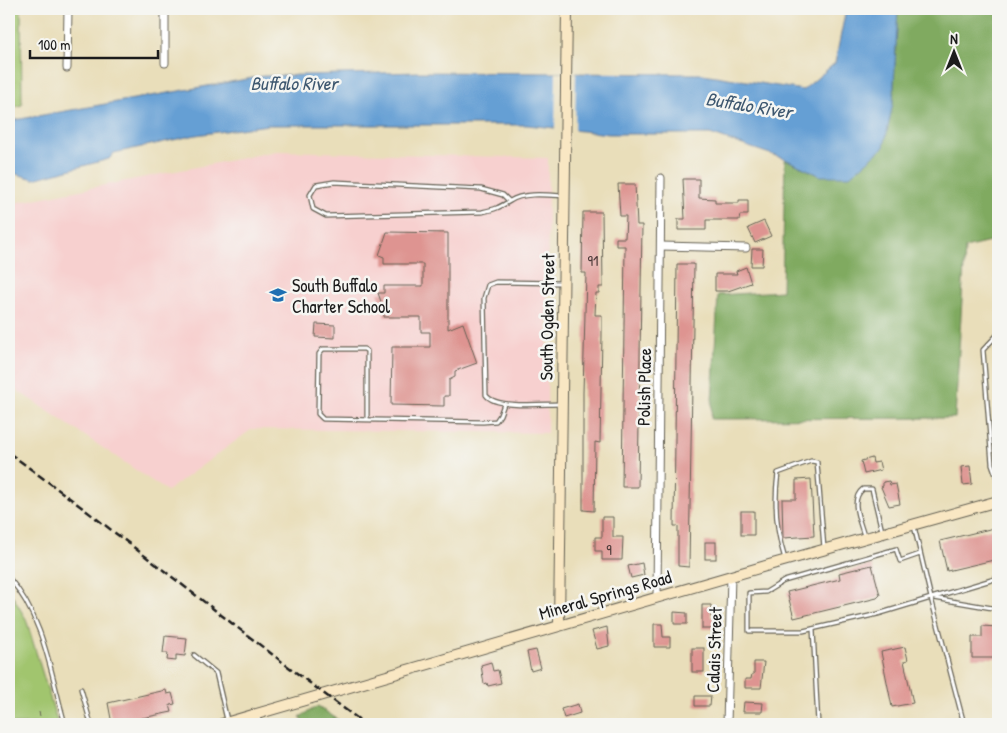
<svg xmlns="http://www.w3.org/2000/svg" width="1007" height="733" viewBox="0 0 1007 733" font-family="'Patrick Hand',sans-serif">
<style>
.built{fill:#f7d0cf}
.green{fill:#a1c56e;stroke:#5e7045}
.forest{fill:#80aa61;stroke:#4e633e}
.water{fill:#659fd4;stroke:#405e78}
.pier{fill:#e9deba}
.building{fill:#de9491}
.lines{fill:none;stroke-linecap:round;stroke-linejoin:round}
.lane-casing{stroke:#646053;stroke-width:5.5}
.street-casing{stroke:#646053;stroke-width:9}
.secondary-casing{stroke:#646053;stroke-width:12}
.path{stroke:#646053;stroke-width:1;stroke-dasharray:4 4;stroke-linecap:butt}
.lane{stroke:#fff;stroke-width:3}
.street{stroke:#fff;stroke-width:7}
.secondary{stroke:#f9e7c3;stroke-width:10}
.rail{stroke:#1c1c1c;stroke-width:2.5;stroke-dasharray:8 4;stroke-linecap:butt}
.labels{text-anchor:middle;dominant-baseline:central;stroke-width:5;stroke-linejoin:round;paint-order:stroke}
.number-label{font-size:15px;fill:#4c3a39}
.poi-label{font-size:18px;fill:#1c1c1c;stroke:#f6f6f2;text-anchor:start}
.street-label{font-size:18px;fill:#1c1c1c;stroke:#f6f6f2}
.water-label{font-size:19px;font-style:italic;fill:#3d576f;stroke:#f6f6f2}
</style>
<rect width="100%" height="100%" fill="#f6f6f2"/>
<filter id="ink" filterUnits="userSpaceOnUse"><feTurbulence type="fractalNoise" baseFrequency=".02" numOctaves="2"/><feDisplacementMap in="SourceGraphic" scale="10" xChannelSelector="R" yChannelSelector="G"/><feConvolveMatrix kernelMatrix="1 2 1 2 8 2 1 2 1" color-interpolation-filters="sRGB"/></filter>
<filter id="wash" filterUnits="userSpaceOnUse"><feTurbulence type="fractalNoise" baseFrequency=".0096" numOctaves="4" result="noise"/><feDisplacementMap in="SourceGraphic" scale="20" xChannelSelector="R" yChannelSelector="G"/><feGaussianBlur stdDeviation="1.12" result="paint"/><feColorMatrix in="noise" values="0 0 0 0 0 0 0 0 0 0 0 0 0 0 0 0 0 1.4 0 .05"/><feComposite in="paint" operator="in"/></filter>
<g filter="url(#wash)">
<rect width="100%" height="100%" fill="#e9deba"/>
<path class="built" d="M277,151L548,158L547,433L252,429L167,491L9,385V204Z"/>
<g class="green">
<path d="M9,9H21L22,105L9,108Z"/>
<path d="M9,590L26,619L58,724H9Z"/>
</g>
<g class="forest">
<path d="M898,9H998V240L965,248L955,418L711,419L718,295L782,291L785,159L821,176L893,103Z"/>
<path d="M318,706L344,724H305L300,717Z"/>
</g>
<path class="water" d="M846,9H898L893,103L884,147L850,176H821L785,159L710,134H609L527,125H268L196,135L114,153L109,159L34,179L9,172V121L264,76L420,72L703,74L803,90L835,63Z"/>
<path class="pier" d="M556,73H576L575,133L555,131Z"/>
<g id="blocks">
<g class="building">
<path d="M683,179H699V198L715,199V203H739V200H748V215H740L739,220H706V230H678V219H685Z"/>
<path d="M618,184H635L637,225H642L638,487H622L625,246H616V238H625L626,216H620Z"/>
<path d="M583,212H602L603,287H599V293H596L595,315H602V335L600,443L595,442L594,511L583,510V393L586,273H582Z"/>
<path d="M764,221L771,236L755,243L748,228Z"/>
<path d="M387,232L448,233V329L463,323L477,363L455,371V377L449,380V396H444V406L391,405L392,347H430V332H421V317H384V310L378,293H384V286H423V264H384V257L379,255Z"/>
<path d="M752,249H763L762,266H751Z"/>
<path d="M677,264H694L689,567L678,566V526H674Z"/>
<path d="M746,267L751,283L728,291H715V274H737L736,271Z"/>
<path d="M316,324L335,325V338L315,337Z"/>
<path d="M872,458L873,463L879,462L881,470L864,474L861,461Z"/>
<path d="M970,466L972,484L963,485L961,467Z"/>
<path d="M811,479L814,536L783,538L782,499H796V480Z"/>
<path d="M889,481L890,485L896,484L900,504L889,506L881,487L883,486V482Z"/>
<rect x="741" y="511" width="13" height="24"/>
<path d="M602,517H613V537H623L622,560H602V551H595V537H602Z"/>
<path d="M998,527V559L947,571L940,541Z"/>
<rect x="705" y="542" width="11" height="17"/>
<path d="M642,563L644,575L631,578L628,566Z"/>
<path d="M872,565L880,595L877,598L794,618L787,592L840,579L839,573Z"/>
<path d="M702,605H711V617L715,618L714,629H702Z"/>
<path d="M674,612L687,613V624H674Z"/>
<path d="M654,624H662L663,637H670V647H654Z"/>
<path d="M982,626L998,627V658H972V637H982Z"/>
<path d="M607,627L609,646L597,649L592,631Z"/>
<path d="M165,636L187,638L185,656L176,655V661L167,660L168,653H163Z"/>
<path d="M905,647L908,660L904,661L913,703L892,707L881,652Z"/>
<rect x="692" y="648" width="12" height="24"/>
<path d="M536,650L541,668L531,671L527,652Z"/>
<path d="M491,662L493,671L498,670L501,683L488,686L487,683L484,684L481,665Z"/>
<path d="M754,662H764L761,688H745V679H751L752,674H754Z"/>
<path d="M166,690L167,694L172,693L175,704L170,705L172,712L112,724L108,703Z"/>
<path d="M695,696H711L710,706H695Z"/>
<path d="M744,702L763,703L762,712H743Z"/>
<path d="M578,704L580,713L564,718L561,709Z"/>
</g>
</g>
</g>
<g filter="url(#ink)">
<use href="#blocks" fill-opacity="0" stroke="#646053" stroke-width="1"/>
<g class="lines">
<g class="lane-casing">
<g id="lane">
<path d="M509,201L503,195L481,189L334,182L316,185L310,195L313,209L326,216L482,212C496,209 498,208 510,201C523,192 548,195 564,196"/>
<path d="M998,334L983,350L992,464L998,481"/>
<path d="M560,404C542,404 496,409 486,395L484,298L488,285L496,282L561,283"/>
<path d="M367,420V351L364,349H323L319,354L318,414L323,419L483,422L496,421L500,415L504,404"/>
<path d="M914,526L931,598L878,614L803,631H749V593L766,592L784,581L896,549L900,561L920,554"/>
<path d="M864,536C860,521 849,500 863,489H872L882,531"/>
<path d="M785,559C776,531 774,502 778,473L811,461L817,462L824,548"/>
<path d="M9,578C44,617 51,675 65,724"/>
<path d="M931,598L964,724"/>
<path d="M931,598L998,578"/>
<path d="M934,598L998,609"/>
<path d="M813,629L818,724"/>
<path d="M194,655L216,673L227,720"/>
<path d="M81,689L91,724"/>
</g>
</g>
<g class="street-casing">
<g id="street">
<path d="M165,63V9"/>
<path d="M67,68L68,9"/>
<path d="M661,246L746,248"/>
<path d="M657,597L661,178"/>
<path d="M252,715L260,724"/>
<path d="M727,724L731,576"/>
</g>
</g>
<g class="secondary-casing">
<g id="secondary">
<path d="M559,625L567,9"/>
<path d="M222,724L769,565L998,501"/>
</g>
</g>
<g class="path">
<path d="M39,712L42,724"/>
<path d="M34,724L41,722"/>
</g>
<use href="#lane" class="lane"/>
<use href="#street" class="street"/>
<use href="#secondary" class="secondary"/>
<path class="rail" d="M9,453C129,541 245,636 365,724"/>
</g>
</g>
<defs>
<g id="school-bare" transform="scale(1.35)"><path d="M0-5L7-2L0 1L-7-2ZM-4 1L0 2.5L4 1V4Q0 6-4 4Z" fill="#1f6fb2" stroke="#f6f6f2" stroke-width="2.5" paint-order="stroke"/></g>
</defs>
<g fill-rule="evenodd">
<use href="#school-bare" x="278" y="295"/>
</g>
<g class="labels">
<g class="number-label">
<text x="593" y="260">91</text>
<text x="609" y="549">9</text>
</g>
<g class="poi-label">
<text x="292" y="285">South Buffalo<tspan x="292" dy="21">Charter School</tspan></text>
</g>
<g class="street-label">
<text transform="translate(547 317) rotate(-89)">South Ogden Street</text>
<text transform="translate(644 387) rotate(-89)">Polish Place</text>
<text transform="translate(605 595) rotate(-16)">Mineral Springs Road</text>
<text transform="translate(714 650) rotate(-88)">Calais Street</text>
</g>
<g class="water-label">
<text x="294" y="83">Buffalo River</text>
<text transform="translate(749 105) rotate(9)">Buffalo River</text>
</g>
</g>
<rect width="1007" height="733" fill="none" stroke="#f6f6f2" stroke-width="30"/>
<g transform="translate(954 52)" stroke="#f6f6f2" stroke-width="4" paint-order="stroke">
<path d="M0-4L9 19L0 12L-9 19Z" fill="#1c1c1c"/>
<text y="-8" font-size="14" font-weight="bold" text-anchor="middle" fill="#1c1c1c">N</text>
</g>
<path d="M30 50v8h128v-8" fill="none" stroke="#1c1c1c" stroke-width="2.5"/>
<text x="38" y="50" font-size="15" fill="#1c1c1c" stroke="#f6f6f2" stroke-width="4" paint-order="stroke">100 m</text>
</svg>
